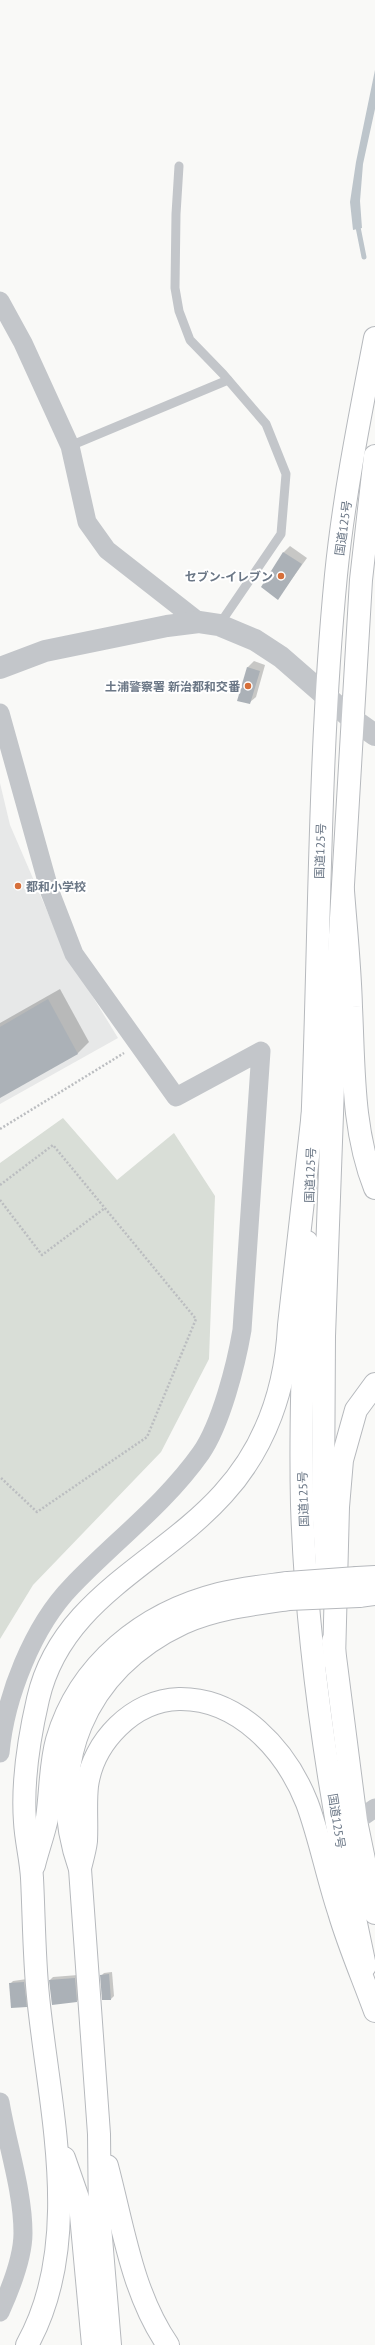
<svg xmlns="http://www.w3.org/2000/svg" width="375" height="2345" viewBox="0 0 375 2345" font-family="'PT Sans','Noto Sans JP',sans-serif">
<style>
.built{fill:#e7e8e8}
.green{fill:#d9ded7}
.water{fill:#bdc5cb}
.shadow{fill:#0003}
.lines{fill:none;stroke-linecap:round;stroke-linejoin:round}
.stream{stroke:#bdc5cb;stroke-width:5}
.building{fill:#abb1b7}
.trunk-casing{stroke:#b6b9bd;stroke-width:24}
.motorway-casing{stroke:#b6b9bd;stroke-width:24}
.path{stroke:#bbbdc0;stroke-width:2.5;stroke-dasharray:2 2;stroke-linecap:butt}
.service{stroke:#c3c6ca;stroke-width:9}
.minor{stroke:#c3c6ca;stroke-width:19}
.tertiary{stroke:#c3c6ca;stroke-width:22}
.trunk{stroke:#fff;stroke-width:22}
.motorway{stroke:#fff;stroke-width:22}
.motorway-bridge-casing{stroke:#b6b9bd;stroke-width:24;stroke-linecap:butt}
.motorway-bridge{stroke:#fff;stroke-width:22}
.poi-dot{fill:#d66f3a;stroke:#fff;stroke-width:1.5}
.labels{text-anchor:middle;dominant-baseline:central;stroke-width:4;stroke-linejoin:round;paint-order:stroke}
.street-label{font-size:12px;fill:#6b7786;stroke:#fff}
.poi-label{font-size:12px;font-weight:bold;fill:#6b7786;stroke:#fff;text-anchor:end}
</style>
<rect width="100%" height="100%" fill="#f9f9f7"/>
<path class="built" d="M0,783L10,825L63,948L118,1038L0,1104Z"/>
<path class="green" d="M63,1118L117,1180L174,1133L215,1196L209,1359L161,1452L33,1585L0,1639V1163Z"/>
<path class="water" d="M375,70V109L363,164L360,201L362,228L353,230L350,202L356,162Z"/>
<g class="shadow">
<path d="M290,546L307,558L278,598L262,587L284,552Z"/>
<path d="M254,661L265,665L256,697L249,703L239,700L248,667Z"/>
<path d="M60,989L89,1042L78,1053L0,1097V1023Z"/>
<path d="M112,1972L114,1996L111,1999L101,1976L104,1973Z"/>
<path d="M78,1975L80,1998L77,2001L50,1980L53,1977Z"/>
<path d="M27,1979L29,2003L26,2006L10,1984L13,1981Z"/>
</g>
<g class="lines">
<path class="stream" d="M357,222L364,257"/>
</g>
<g class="building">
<path d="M283,552L302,564L278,600L261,587Z"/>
<path d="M247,667L260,671L250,704L237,701Z"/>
<path d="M48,999L78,1054L0,1098V1027Z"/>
<path d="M109,1974L111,2000H102L100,1975Z"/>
<path d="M75,1978L77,2002L52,2005L49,1980Z"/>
<path d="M24,1982L27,2007L11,2008L9,1983Z"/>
</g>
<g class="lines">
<g class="trunk-casing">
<g id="trunk">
<path d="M312,1131C320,946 318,760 336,575C344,495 360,416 375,338"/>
<path d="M307,1242C304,1329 300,1417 302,1505C307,1660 332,1815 365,1966"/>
<path d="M328,1585L323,1503L324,1336L336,1003L361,580L375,456"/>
<path d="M333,1641L356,1821L375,1913"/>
</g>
</g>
<g class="motorway-casing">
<g id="motorway">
<path d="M343,891C346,930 350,969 351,1007C354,1068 352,1130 375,1188"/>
<path d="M357,1578L375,1577"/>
<path d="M359,1596L375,1594"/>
<path d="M334,1660L338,1507L342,1460L356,1410L375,1384"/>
<path d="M34,1865C38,1849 44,1833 47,1818C51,1791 50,1765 57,1740C79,1664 144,1613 219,1594C241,1588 265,1586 288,1583"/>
<path d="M80,1868C82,1860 85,1850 86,1841C87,1823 85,1804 87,1786C93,1742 133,1700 179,1699C239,1698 286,1750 307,1803C320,1838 327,1876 339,1912C349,1946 363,1978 375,2011"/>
<path d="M64,2158L80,2204L93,2345"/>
<path d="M107,2166C123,2226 132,2293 168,2345"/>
<path d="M27,2345C85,2241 49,2108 38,1996C34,1957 34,1917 32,1878C31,1859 26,1841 25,1822C22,1782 29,1738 38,1699C61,1598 160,1564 223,1494C266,1447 286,1387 289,1325L313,1112"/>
<path d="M110,2345L100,2226L99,2134L80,1869C44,1767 84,1669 183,1623C216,1608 254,1604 289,1599"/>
</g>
</g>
<g class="path">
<path d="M0,1129L124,1053"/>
<path d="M0,1185L53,1145L196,1319L147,1437L37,1512L0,1477"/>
<path d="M0,1200L42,1255L105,1208"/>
</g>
<g class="service">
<path d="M179,166L176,214L175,288L179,311L190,340L223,374L266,424L286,474L281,534L219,625"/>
<path d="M70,446L228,380"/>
</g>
<g class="minor">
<path d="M0,301L23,343L70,446L87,522L107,550L199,622"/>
<path d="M0,713L50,892L74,954L176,1097L261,1051L242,1330C236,1365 221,1424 201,1453C165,1504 115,1541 72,1586C33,1626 5,1697 0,1753"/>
<path d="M356,1821L375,1808"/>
<path d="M0,2102C7,2144 23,2191 23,2233C23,2257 10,2290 0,2312"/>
</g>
<path class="tertiary" d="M0,668L45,651L167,626L199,622L219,625L255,640L281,657L351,718L375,735"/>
<use href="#trunk" class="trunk"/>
<use href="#motorway" class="motorway"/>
<g class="motorway-bridge-casing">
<g id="motorway-bridge">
<path d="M288,1583L357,1578"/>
<path d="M289,1599L359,1596"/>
</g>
</g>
<use href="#motorway-bridge" class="motorway-bridge"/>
</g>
<g class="poi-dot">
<circle cx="281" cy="576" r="4"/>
<circle cx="248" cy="686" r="4"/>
<circle cx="18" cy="886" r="4"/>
</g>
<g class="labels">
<g class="street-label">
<text transform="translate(343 528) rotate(-82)">国道125号</text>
<text transform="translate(320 851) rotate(-88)">国道125号</text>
<text transform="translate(310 1175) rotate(-88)">国道125号</text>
<text transform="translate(303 1499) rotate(-92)">国道125号</text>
<text transform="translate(337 1821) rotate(81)">国道125号</text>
</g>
<g class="poi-label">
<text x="273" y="576">セブン-イレブン</text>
<text x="240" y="686">土浦警察署 新治都和交番</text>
<text x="26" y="886" text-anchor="start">都和小学校</text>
</g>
</g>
</svg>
